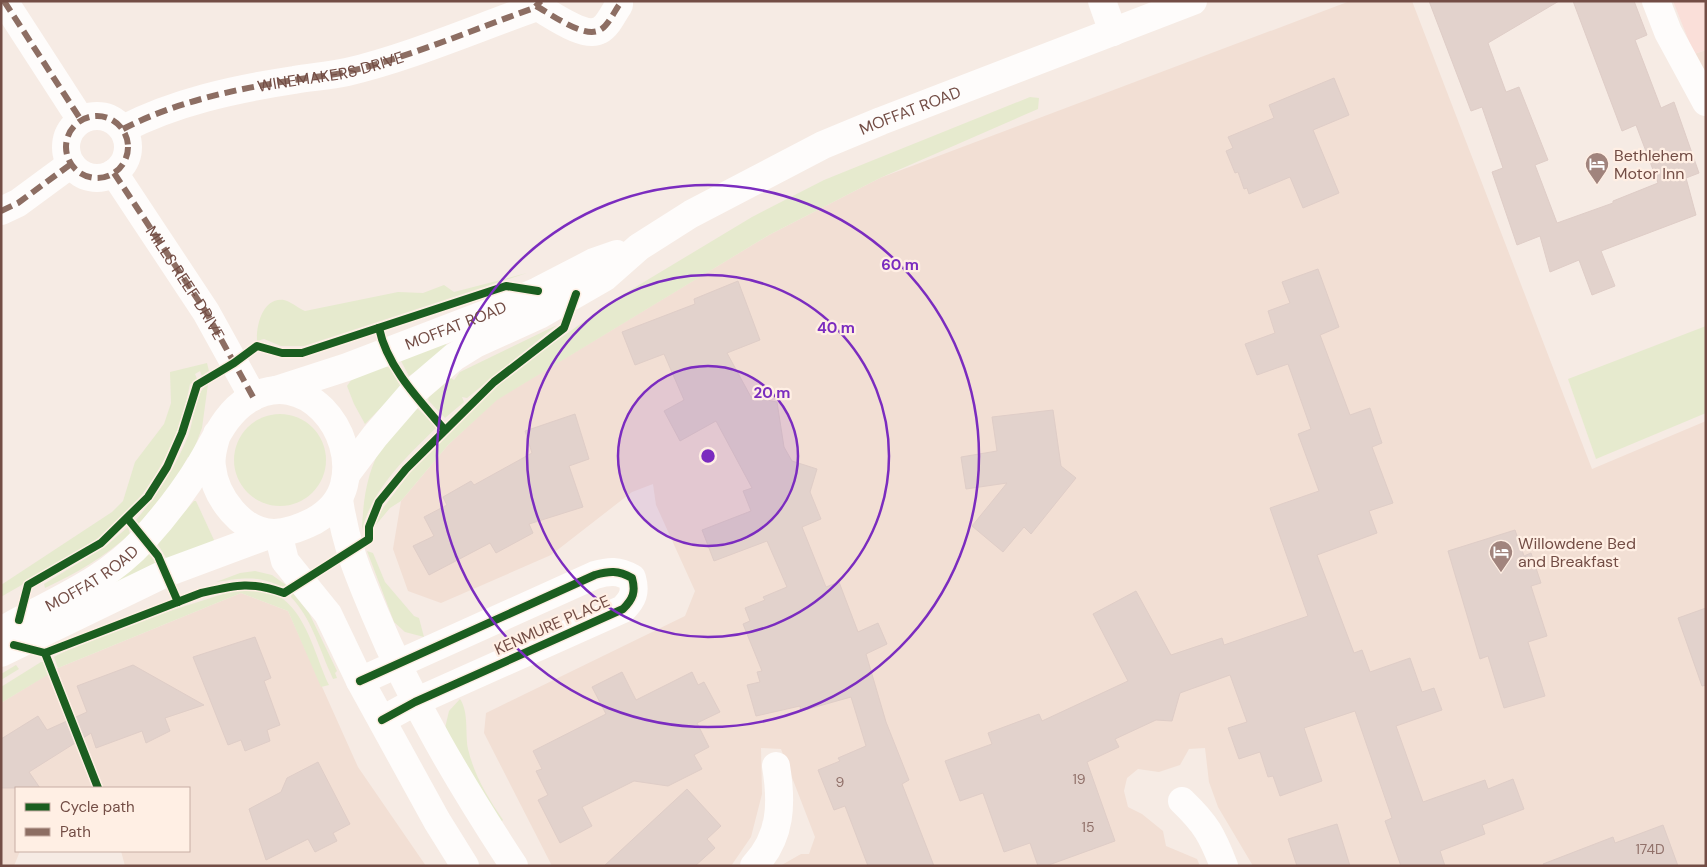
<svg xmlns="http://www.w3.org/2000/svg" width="1707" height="867" viewBox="0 0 1707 867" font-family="'DM Sans',sans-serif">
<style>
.residential{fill:#f2dfd4}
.commercial{fill:#fadfd9}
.green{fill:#e6eace}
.building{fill:#e2d2cc;stroke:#dfcdc7}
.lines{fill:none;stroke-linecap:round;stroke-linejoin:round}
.street{stroke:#fefcfb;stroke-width:28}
.secondary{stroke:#fefcfb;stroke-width:28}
.quiet{stroke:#8d6e63;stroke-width:6;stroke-dasharray:12 6;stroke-linecap:butt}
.cycleway-casing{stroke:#ffefe4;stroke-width:11}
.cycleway{stroke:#1b5e20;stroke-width:8}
.ring{fill:none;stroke:#7b2cbf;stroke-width:2.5}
.labels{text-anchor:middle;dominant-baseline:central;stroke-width:4.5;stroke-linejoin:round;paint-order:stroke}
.number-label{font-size:14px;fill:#907069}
.street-label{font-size:16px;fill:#734d45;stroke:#ffefe4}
.poi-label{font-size:16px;fill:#734d45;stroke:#ffefe4;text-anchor:start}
.centre{fill:#7b2cbf;stroke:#ffefe4;stroke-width:2.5}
.ring-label{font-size:15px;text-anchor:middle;font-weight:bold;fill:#7b2cbf;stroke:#ffefe4;stroke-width:4.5;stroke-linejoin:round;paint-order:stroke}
</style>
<rect width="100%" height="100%" fill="#f6ebe4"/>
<g class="residential">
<path d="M1350,1H1412L1592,469L1706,421V866H1253L1218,807L1209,782L1205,748L1189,749L1180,765L1159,772L1138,769L1127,778L1124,791L1128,807L1142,814L1163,831L1166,846L1197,859L1200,866H780L801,854H809L815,837L781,749L761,748L762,794L751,837L731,866H552L484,733L486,713L685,616L695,591L656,505L653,484L632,492L551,555L441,603L408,591L393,549L401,501L448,445L496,400L769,235L880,178Z"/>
<path d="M1706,50V73L1694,54Z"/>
<path d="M241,593L288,611L358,767L426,866H125L121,851H189V788H16V851H20L14,866H1V703L58,668Z"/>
</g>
<path class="commercial" d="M1673,1H1706V50L1694,54Z"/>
<g class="green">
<path d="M1030,97L1039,98L1038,109L880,178L769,235L497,400L448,445L401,501L390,508L375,526L380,512L415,466L495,388L539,353L619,297L752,217L824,180Z"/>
<path d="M527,273L304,346H281L264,339L257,341C256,325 263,297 284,300C290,301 298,308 305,311L398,292L423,293L444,285L454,292Z"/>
<path d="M557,325L467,398L462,397L464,402L445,418L428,400L429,397L451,378L454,380L460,372Z"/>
<path d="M1706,326V413L1596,459L1568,379Z"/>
<path d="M445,342L449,350L409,376L401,361Z"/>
<path d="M207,363L209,371L202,376L200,371L195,374L197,379L190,384C180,437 156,485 117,523C88,550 36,576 1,597V585L112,512L123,501L135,462L164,424L171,403L170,372Z"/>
<path d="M386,366L390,368L401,387L365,424L354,404L347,386L352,379Z"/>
<path d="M208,384L202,428L191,457H188L183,466L185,469L139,524L136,520C158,494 176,466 189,434C194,419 195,392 208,384Z"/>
<path d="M417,408L437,427C407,456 372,489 362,530C363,500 367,468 385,442C394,430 407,419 417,408Z"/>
<circle cx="280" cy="460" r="46"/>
<path d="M194,501H196L214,540L211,545L168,561L157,543Z"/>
<path d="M128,527L130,534C104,557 77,573 45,588L44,584L106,546Z"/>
<path d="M367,551L373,553L385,582L414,616L419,618L424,637L405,632L394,622Z"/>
<path d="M148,553L158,564L113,585L118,576Z"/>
<path d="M255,571L272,575L286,585L283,587C258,575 243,578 216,582L240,573Z"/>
<path d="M248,586C303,590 310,644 329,685L321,687L288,611L241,593L58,668L54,657L77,645L148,618Z"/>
<path d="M292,592L309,613L337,671L335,673L337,678L333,679L330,672C318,645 311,618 291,597Z"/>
<path d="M41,662H44L49,674L1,703V687Z"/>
<path d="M16,665L19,669L1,680V674Z"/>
<path d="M460,699C469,712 465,734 468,749C474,775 488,798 503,820L500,823L445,728L449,711Z"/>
</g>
<g class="building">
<path d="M1429,1H1559L1488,43L1506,92L1519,87L1548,160L1535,165L1557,223L1613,203V201L1658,183L1636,125L1622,131L1573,1H1634L1647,35L1635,40L1661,108L1674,102L1699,173L1686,178L1696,215L1601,251L1615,286L1592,295L1579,260L1550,272L1540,236L1517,245L1492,172L1503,168L1482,107L1471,111Z"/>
<path d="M1334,78L1349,115L1313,130L1339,193L1303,208L1290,177L1249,194L1247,188L1244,189L1238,172L1235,173L1226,151L1233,148L1228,137L1274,118L1269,105Z"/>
<path d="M1318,269L1339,327L1320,335L1350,415L1370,408L1382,443L1372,447L1393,503L1369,511L1377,533L1317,555L1354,653L1362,650L1370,672L1410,658L1422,692L1434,688L1442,710L1396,726L1423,802L1485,780L1488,789L1513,779L1524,809L1482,825L1485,834L1440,851L1445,866H1401L1385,821L1392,818L1355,711L1304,728L1322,781L1280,796L1273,776L1268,777L1260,752L1239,759L1228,728L1247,722L1230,675L1180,693L1172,721L1156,720L1115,739L1119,747L1087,762L1115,841L1046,866H1038L1030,843L1004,852L983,793L960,801L945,761L992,744L988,733L1039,714L1042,721L1128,681L1093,614L1136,591L1171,655L1222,638L1224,645L1308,616L1270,508L1319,491L1298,434L1311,429L1288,364L1257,375L1245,344L1275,333L1268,311L1290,303L1282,282Z"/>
<path d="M738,281L760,340L727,353L751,397L777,402L784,447L792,461L817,469L810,492L821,519L802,527L826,587L839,582L858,632L878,623L887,644L866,654L886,722L909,780L902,784L934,866H868L845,806L834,810L818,770L840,761L838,758L866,746L851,697L801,711L800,706L756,716L747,685L760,682L757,672L762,671L743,624L750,621L745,608L765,600L763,597L787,587L767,541L714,561L702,530L751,511L743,491L752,488L716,421L680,441L664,411L684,400L664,354L635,365L622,332L695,304L694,299Z"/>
<path d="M1053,410L1061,466L1076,478L1031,534L1024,527L1003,552L972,526L1007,483L966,489L961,457L997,451L992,417Z"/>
<path d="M575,414L589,459L569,466L583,507L529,524L533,533L496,553L490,543L429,575L413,546L434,536L424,517L447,505L443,497L471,481L474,485L532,453L525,431Z"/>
<path d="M1515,530L1524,556L1531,553L1541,583L1531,586L1547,636L1528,642L1545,696L1504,708L1488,656L1480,659L1448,551Z"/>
<path d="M1706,608V685L1702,686L1678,618Z"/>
<path d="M255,637L271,678L264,681L280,725L267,730L270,741L245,751L241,740L228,745L193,657Z"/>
<path d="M133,665L204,705L165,718L170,731L146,743L142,731L96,748L91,733L29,772L40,788H1V739L38,716L47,730L87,712L77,686Z"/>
<path d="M622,672L636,700L692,672L698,685L704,682L720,712L697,723L709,747L694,755L702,769L668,786L634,781L582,807L592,826L560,843L538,800L548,795L536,771L542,769L533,751L606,714L592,687Z"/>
<path d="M318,762L350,824L333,833L337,841L315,852L308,839L266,860L249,809L281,792L287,778Z"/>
<path d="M687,789L721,826L707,839L715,848L695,866H604Z"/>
<path d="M1337,824L1350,866H1297L1288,839Z"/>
<path d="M1663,825L1678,866H1544L1543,864L1613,837L1615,843Z"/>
</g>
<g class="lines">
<g class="street">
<path d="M4,1L81,120"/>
<path d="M1102,1L1113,32"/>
<path d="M1656,1L1668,32L1706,102"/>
<path d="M536,6C551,14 584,39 600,30C608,26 614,12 619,5V1"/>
<circle cx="97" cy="147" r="31"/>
<path d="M123,129C175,102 235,89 294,80C311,77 329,76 347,72C410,57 472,30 534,8L541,1"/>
<path d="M114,173L206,312L253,397"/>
<path d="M1,211L18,203L71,164"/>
<path d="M360,681L595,575C609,571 618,570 632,578C636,592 633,599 623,609L415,702L382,720"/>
<path d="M1182,801C1206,824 1212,835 1224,866"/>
<path d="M754,866C782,837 782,802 776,766"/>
</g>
<g class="secondary">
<path id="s1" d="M276,390L347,367L488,313L538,291L594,262L617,254"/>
<path id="s2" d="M347,473L375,436L413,392L454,357L475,344L539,315L605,277L639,247L691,214L823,145L881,121L1193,1"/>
<path d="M339,499C345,543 358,574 375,614C412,703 461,785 514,866"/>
<path d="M278,533L285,561L328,614L360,681L437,821L465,866"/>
<path id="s3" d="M1,631C51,602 104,583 143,540C164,517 184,491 200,465C215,441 224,414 249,399C304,366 358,431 344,485C340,501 328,513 314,521C302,527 288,533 274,533C242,533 215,497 212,467C210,456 214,445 217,434"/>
<path d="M1,653L166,573L274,533"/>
</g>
<g class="quiet">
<path d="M4,1L81,120"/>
<path d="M536,6C551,14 584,39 600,30C608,26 614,12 619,5V1"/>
<circle cx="97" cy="147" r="31"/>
<path id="s4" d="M123,129C175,102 235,89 294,80C311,77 329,76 347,72C410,57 472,30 534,8L541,1"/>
<path id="s5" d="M114,173L206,312L253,397"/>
<path d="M1,211L18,203L71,164"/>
</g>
<g class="cycleway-casing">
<g id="cycleway">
<path d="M379,328C387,367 419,400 444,429"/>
<path d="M128,519L158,556L178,602"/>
<path d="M19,620L28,585L101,543L148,497L167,467L182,433L197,385L234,363L257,346L282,353H302L506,286L538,291"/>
<path d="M14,645L45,653L201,593C236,585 250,581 284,593L369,539V527L379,502L406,469L494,382L564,328L576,294"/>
<path d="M45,653L98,788"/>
<path d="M360,681L595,575C609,571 618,570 632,578C636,592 633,599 623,609L415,702L382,720"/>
</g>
</g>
<use href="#cycleway" class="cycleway"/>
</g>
<circle cx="708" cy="456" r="90" fill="#7b2cbf" fill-opacity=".12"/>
<g class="ring">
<circle cx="708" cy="456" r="90"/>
<circle cx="708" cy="456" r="181"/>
<circle cx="708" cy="456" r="271"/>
</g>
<defs>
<g id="hotel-pin" transform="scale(1.25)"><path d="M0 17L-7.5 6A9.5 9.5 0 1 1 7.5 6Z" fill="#a1847d" stroke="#ffefe4"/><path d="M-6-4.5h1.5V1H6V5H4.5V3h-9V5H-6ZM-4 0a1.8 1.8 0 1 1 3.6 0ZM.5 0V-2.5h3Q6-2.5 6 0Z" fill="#fff"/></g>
</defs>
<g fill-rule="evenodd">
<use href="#hotel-pin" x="1597" y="164"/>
<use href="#hotel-pin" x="1501" y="552"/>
</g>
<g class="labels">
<g class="number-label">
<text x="1079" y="779">19</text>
<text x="840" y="782">9</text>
<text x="1088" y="827">15</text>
<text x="1650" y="849">174D</text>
</g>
<g class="street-label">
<text stroke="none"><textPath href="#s4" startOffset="216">WINEMAKERS DRIVE</textPath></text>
<text stroke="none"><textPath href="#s2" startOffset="679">MOFFAT ROAD</textPath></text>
<text stroke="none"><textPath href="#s5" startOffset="131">MILLS REEF DRIVE</textPath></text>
<text stroke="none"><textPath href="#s1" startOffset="191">MOFFAT ROAD</textPath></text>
<text stroke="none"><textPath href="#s3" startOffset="105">MOFFAT ROAD</textPath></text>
<text transform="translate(552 625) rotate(-24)">KENMURE PLACE</text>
</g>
<g class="poi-label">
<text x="1614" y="155">Bethlehem<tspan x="1614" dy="18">Motor Inn</tspan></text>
<text x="1518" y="543">Willowdene Bed<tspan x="1518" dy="18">and Breakfast</tspan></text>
</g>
</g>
<circle cx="708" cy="456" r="8" class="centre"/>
<g class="ring-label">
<text x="900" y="270">60 m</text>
<text x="836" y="333">40 m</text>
<text x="772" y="398">20 m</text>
</g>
<rect width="1707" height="867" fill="none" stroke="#734d45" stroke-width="5"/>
<rect x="15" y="787" width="175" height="65" fill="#ffefe4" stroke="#c7aea4"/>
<rect x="25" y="803" width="25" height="8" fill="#1b5e20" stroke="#c7aea4"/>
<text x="60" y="812" font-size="15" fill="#734d45">Cycle path</text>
<rect x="25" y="828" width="25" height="8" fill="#8d6e63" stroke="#c7aea4"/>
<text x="60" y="837" font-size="15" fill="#734d45">Path</text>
</svg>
